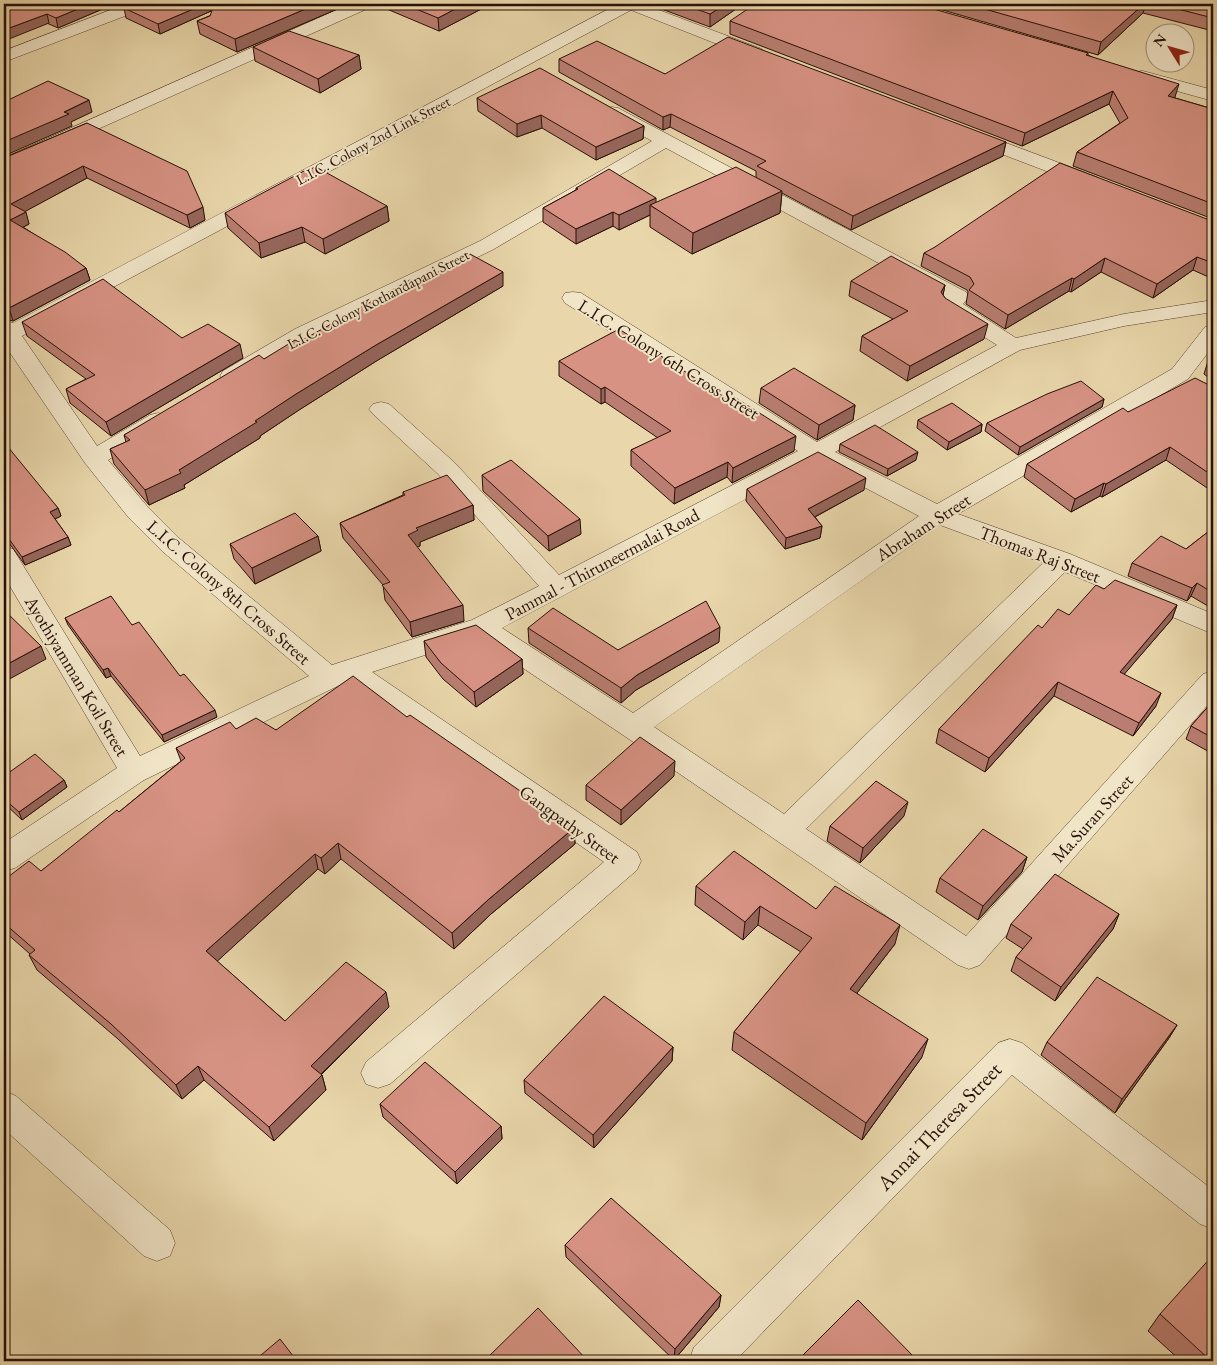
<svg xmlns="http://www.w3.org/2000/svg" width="1217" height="1365" viewBox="0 0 1217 1365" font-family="'EB Garamond',serif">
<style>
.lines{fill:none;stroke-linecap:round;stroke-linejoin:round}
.minor-casing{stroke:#58412e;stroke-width:1}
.minor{fill:#f1e5c8;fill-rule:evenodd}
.wall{fill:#b97e71;stroke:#280f05}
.shaded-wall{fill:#96665c;stroke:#280f05}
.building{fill:#d79283;stroke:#280f05}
.labels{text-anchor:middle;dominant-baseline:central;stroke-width:4;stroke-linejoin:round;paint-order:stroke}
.far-street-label{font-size:15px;fill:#280f05;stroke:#f1e5c8}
.street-label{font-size:18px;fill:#280f05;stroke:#f1e5c8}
.near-street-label{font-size:21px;fill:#280f05;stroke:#f1e5c8}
</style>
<rect width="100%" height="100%" fill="#e9d7ab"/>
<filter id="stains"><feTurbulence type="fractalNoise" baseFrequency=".004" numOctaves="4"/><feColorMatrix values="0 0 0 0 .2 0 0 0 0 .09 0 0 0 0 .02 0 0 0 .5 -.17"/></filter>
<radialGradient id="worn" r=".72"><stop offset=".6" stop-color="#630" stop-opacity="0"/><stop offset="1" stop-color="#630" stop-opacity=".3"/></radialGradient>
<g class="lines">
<g class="minor-casing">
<g id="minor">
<path d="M126,4H148L146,8L4,62V51Z"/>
<path d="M350,4H371L369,8L4,171V158Z"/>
<path d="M618,4H643L762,49L765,53L762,57L756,58L750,57L631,10L22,336L97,446L150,415L158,413L166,415L170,420L166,425L108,460L147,506L180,539L332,665L472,620L539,586L438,474L373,414L369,409L373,404L381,402L389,404L454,462L559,575L798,451L565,303L562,298L565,293L573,292L581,293L817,442L997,345L943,311L940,306L945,299L666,148L494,249L311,339L239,381L231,383L223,381L220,376L223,371L295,329L480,241L652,141L606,116L603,112L606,108L612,107L618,108L966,292L969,297L963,304L1016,338L1124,314L1213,300V312L1124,326L1020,350L835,452L937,504L1172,369L1205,327L1213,326V346L1188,379L958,514L1070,554L1213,614V634L1065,572L806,829L966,936L1203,674L1213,671V699L980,965L969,969L958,965L623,735L478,638L372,672L637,852L641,861L637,870L390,1084L378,1088L366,1084L361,1073L366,1062L604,862L346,682L144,780L15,868L4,871V843L117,768L4,576V546L13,549L140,756L309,676L162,551L129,518L85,463L4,344V320L13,323ZM816,462L919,516L633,713L502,628ZM940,525L1043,563L784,814L654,727Z"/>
<path d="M1143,71L1213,90V101L1137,80L1134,76L1137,72Z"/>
<path d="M969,129L1097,177L1100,181L1097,185L1090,187L1083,185L962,139L960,135L962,131Z"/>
<path d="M1010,1039L1022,1043L1213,1190V1229L1200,1224L1012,1075L735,1361H689L694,1347L998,1043Z"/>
<path d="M4,1091L16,1096L170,1230L175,1243L170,1256L157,1261L144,1256L4,1129Z"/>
</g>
</g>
<use href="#minor" class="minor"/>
</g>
<g class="wall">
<path d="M4,4H121L107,9L105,8L58,28Z"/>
<path d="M238,4H349L237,52L200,34L197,21Z"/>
<path d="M375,4H491L439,31Z"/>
<path d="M652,4H743L710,27L659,8V6Z"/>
<path d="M922,4H1213V31L1143,13L1098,55Z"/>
<path d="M124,8L211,11L160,34L126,18Z"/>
<path d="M730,21L1088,53V55L1175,97V98L1213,109V219L1073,166L1077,152L1120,123L1109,104L1022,146L730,34Z"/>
<path d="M253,47L359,55L361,69L320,93L255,61Z"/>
<path d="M559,59L665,74L1006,142L1003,156L851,230L782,193L780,213L692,254L650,227V215L619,230L613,226L576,244L543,222V208L576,190V188L656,203L756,178V171L670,127L663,130L559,72Z"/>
<path d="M477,98L644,126L643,139L596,160L542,128L517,137L478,111Z"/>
<path d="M87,123L205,220L190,228L87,178L25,211L29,224L23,227L86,268L90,280L13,321L4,319V158Z"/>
<path d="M387,206L389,221L325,254L305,242L261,258L228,228L225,213Z"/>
<path d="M1212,221L1210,227L1213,229V279L1193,270L1153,298L1101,272L1071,292L1069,291L1005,329L966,304L968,292L967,290L921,266L924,253Z"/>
<path d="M851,281L945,285L943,295L945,298L984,339L907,381L860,351L862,336L893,319L849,296Z"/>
<path d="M417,284L503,286L378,360L299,410L260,436V438L184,485L185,488L149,505L114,464L110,449L126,442L124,435L264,359Z"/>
<path d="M22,322L182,338L243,358L111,436L70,403L66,389L86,379L27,336Z"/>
<path d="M1213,358V381L1204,374L1208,361Z"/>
<path d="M559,361L794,451L732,483L727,477L674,504L631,466V450L658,438L605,402L601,404L559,376Z"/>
<path d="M1209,385L1213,386V492L1166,460L1102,497L1100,496L1071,512L1024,477L1027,464L1128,412Z"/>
<path d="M761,388L855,405L853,420L817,440L759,403Z"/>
<path d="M1104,399L1102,407L1018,455L985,431L987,423Z"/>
<path d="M918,420L982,424L981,432L947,450L917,428Z"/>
<path d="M840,444L916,460L887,476L839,452Z"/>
<path d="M4,449L58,508L61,516L55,519L68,537L71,545L25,565L4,536V511L9,509L4,502Z"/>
<path d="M482,475L581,534L549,551L483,491Z"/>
<path d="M747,489L864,490L815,517L822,526L820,538L785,549L746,501Z"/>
<path d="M403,492L473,505L474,520L420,542V546L417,547L464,621L412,637L385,600L383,585L343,538L340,523L403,495Z"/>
<path d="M1213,528V609L1191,596L1187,601L1128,576L1132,563L1186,549Z"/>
<path d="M318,536L321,551L255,584L234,559L230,544Z"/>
<path d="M1104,589L1177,605L1172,619L1124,674L1156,706L1133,736L1054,696L985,772L936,743L939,729L1042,628L1069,615Z"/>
<path d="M65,618L132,625L217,717L164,742L111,676L106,678L68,625Z"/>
<path d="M528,628L618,650L719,642L636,690L621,703L529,643Z"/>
<path d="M424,641L522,659L523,674L476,707L443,679L426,657Z"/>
<path d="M1213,701V754L1186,739L1191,726Z"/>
<path d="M407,717L574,828L575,844L491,914L454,949L341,859L325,874L318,869L217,961L285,1021L389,1007L321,1075H322L326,1090L274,1141L204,1080L182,1099L118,1039L37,970L29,955L30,954L4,931V880L41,871L119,812L181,761L176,748L236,729L276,730Z"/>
<path d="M4,776L64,780L67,787L22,820L4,803Z"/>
<path d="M674,776L621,825L586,800V785Z"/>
<path d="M904,816L860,863L827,841L830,826Z"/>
<path d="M1027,857L1022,872L978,920L936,892L940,878Z"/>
<path d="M696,886L816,909L895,944L857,993L922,1057L862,1140L732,1050L734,1032L801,952L758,925L743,940L695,905Z"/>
<path d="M1119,914L1113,929L1055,1001L1011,971L1016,957L1023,949L1006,938L1011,924Z"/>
<path d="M1177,1025L1169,1038L1115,1113L1041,1055L1047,1042Z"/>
<path d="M673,1047L672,1061L594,1148L525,1093L524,1080Z"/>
<path d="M1213,1061V1072L1209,1069Z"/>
<path d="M380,1104L501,1126L502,1139L457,1184L383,1117Z"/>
<path d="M565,1245L721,1295L719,1307L674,1360L566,1257Z"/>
<path d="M1160,1314L1213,1361H1181L1148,1331Z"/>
</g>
<g class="shaded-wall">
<path d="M90,4H104L105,8L58,28L56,18Z"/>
<path d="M106,4H121L107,9Z"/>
<path d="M205,4H209L211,11L160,34L158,24Z"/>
<path d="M317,4H349L237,52L235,39Z"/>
<path d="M465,4H491L439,31L438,18Z"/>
<path d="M726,4H743L710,27V14Z"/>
<path d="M1144,4H1146L1143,13L1098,55L1101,42Z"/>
<path d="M47,14L49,23L4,41V30Z"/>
<path d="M359,55L361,69L320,93L318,79Z"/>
<path d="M1179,84L1175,97L1164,109L1168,96Z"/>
<path d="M1113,91L1109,104L1022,146L1025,133Z"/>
<path d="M89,100L92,112L71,122L72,126L4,156V142Z"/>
<path d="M671,114L670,127L663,130V117Z"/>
<path d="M541,115L542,128L517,137V124Z"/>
<path d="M644,126L643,139L596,160V147Z"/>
<path d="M1006,142L1003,156L851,230L853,216Z"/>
<path d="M83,166L87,178L15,217L11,204Z"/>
<path d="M782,191L780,213L692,254L693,233Z"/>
<path d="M656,198V209L650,205V215L619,230V215Z"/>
<path d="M387,206L389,221L325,254L323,239Z"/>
<path d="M203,207L205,220L190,228L187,215Z"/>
<path d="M26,212L29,224L14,232L10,220Z"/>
<path d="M613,212V226L576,244V229Z"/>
<path d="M302,227L305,242L261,258L259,243Z"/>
<path d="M1197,257L1193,270L1153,298L1157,284Z"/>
<path d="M1105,258L1101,272L1071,292L1074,279Z"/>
<path d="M86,268L90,280L13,321L9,308Z"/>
<path d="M503,272V286L378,360L299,410L260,436V438L184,485L185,488L149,505L145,490L179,470L296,394L376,345Z"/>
<path d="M1072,278L1069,291L1005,329L1008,315Z"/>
<path d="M945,285L942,300L941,292Z"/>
<path d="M988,324L984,339L907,381L910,366Z"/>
<path d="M240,344L243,358L111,436L106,422Z"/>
<path d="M605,387V402L601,404V389Z"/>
<path d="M1104,399L1102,407L1018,455L1020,447Z"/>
<path d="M855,405L853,420L817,440L819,425Z"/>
<path d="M982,424L981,432L947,450L949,442Z"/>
<path d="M796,436L794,451L732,483L733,468Z"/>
<path d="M1170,447L1166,460L1102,497L1106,484Z"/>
<path d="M918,452L916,460L887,476L888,469Z"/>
<path d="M728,462L727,477L674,504L675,488Z"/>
<path d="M866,478L864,490L807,521L808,509Z"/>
<path d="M1104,483L1100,496L1071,512L1075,499Z"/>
<path d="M473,505L474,520L420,542V546L410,550L408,535L416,528Z"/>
<path d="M58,508L61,516L53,520L50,512Z"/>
<path d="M580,519L581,534L549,551L548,536Z"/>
<path d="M822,526L820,538L785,549L786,538Z"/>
<path d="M318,536L321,551L255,584L252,568Z"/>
<path d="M68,537L71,545L25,565L22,557Z"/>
<path d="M1197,583L1191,596L1187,601L1192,588Z"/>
<path d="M463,605L464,621L412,637L410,622Z"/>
<path d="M1177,605L1172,619L1115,685L1120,672Z"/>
<path d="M720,627L719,642L636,690L621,703V688L637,675Z"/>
<path d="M41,646L46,659L4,682V666Z"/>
<path d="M522,659L523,674L476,707L474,692Z"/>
<path d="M108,668L111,676L106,678L103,670Z"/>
<path d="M1058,682L1054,696L985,772L989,758Z"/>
<path d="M1161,693L1156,706L1133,736L1139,723Z"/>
<path d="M215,710L217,717L164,742L162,735Z"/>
<path d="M675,761L674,776L621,825V810Z"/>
<path d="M64,780L67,787L22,820L19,812Z"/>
<path d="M908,802L904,816L860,863L863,848Z"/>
<path d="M574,828L575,844L491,914L454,949L452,933L489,899Z"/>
<path d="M338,843L341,859L325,874L321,858Z"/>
<path d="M315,854L318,869L212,966L206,951Z"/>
<path d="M1027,857L1022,872L978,920L983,906Z"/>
<path d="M760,906L758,925L743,940L745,922Z"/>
<path d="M1119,914L1113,929L1055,1001L1061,987Z"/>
<path d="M900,925L895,944L846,1007L850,989Z"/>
<path d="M386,992L389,1007L315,1080L311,1066Z"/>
<path d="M1177,1025L1169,1038L1115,1113L1122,1099Z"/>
<path d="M928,1039L922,1057L862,1140L866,1123Z"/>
<path d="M673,1047L672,1061L594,1148L593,1135Z"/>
<path d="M198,1066L204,1080L182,1099L176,1085Z"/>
<path d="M322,1075L326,1090L274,1141L269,1127Z"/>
<path d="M501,1126L502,1139L457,1184L455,1172Z"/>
<path d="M721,1295L719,1307L674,1360L675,1349Z"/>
</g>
<g class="building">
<path d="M4,4H90L56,18L47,14L4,30Z"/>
<path d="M136,4H205L158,24L124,8Z"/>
<path d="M238,4H317L235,39L197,21L210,16L214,5L225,9Z"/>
<path d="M404,4H465L438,18Z"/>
<path d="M682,4H726L710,14Z"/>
<path d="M755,4H916L1088,53L1086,55L1179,84L1168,96L1213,109V204L1077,152L1128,118L1113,91L1025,133L730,21Z"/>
<path d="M967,4H1144L1101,42Z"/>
<path d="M1158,4H1213V18Z"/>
<path d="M289,31L359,55L318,79L253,47Z"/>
<path d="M728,37L1006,142L853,216L757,166L766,161L671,114L663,117L559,59L597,41L665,74Z"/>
<path d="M540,68L644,126L596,147L541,115L517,124L477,98Z"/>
<path d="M48,81L89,100L64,112L69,114L4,142V102Z"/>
<path d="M87,123L187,171L203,207L187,215L83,166L11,204L26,212L10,220L65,252L86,268L9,308L4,307V158Z"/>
<path d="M1060,163L1212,221L1207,226L1213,229V263L1197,257L1157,284L1105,258L1074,279L1072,278L1008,315L969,290L974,284L970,277L924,253L935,247Z"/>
<path d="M316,167L387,206L323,239L302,227L259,243L225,213L304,171Z"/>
<path d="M736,167L782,191L693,233L650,205Z"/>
<path d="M609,169L656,198L619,215L613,212L576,229L543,208L578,189L576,188Z"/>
<path d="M470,254L503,272L376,345L296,394L255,421L257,422L179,470L181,473L145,490L110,449L130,440L124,435L259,355L264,359L295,340L299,342L410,280L417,284Z"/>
<path d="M891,256L945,285L941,292L945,298L988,324L910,366L862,336L908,311L851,281Z"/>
<path d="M103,279L182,338L208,324L240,344L106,422L66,389L95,375L22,322Z"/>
<path d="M619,329L729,400L734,397L796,436L733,468L728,462L675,488L631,450L671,431L605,387L601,389L559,361Z"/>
<path d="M1213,358V365L1208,361Z"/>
<path d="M794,368L855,405L819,425L761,388Z"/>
<path d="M1195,378L1209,385L1213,386V476L1170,447L1106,484L1104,483L1075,499L1027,464L1123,408L1128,412Z"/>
<path d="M1081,381L1104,399L1020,447L987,423L1047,394Z"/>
<path d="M952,403L982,424L949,442L918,420Z"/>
<path d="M875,425L918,452L888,469L840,444Z"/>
<path d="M8,447L58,508L50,512L68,537L22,557L4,532V511L10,508L4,498V449Z"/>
<path d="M818,452L866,478L808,509L822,526L786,538L747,489Z"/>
<path d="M511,460L580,519L548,536L482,475Z"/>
<path d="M447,475L473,505L416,528L418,530L408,535L463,605L410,622L382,585L390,582L340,523L405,495L403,492Z"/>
<path d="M295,513L318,536L252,568L230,544Z"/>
<path d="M1213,528V593L1197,583L1192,588L1132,563L1161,536L1186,549Z"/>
<path d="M1115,580L1177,605L1120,672L1161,693L1139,723L1058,682L989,758L939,729L1038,625L1042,628L1058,609L1069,615L1096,585L1104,589Z"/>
<path d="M111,596L132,625L139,622L180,676L184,674L215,710L162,735L108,668L103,670L65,618Z"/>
<path d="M706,601L720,627L637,675L621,688L528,628L553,608L618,650Z"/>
<path d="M4,610L41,646L4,666Z"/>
<path d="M476,625L522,659L474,692L441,663L424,641Z"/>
<path d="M353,676L407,717L410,715L574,828L489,899L452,933L338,843L321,858L315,854L206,951L285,1021L346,962L386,992L311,1066L322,1075L269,1127L198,1066L176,1085L111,1024L29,955L35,950L4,923V880L29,861L41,871L117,810L119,812L185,758L176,748L230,722L236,729L256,718L276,730Z"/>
<path d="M1213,701V738L1191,726Z"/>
<path d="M640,737L675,761L621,810L586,785Z"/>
<path d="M35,754L64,780L19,812L4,799V776Z"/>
<path d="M876,781L908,802L863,848L830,826Z"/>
<path d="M983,829L1027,857L983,906L940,878Z"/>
<path d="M734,851L816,909L835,886L900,925L850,989L928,1039L866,1123L734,1032L812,938L760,906L745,922L696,886Z"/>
<path d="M1055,874L1119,914L1061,987L1016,957L1032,938L1011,924Z"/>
<path d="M1097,977L1177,1025L1122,1099L1047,1042Z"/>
<path d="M604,996L673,1047L593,1135L524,1080Z"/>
<path d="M425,1062L501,1126L455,1172L380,1104Z"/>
<path d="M611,1198L721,1295L675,1349L565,1245Z"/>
<path d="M1213,1255V1361H1211L1160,1314Z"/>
<path d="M858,1300L918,1361H797Z"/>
<path d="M538,1308L588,1361H484Z"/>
<path d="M280,1339L297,1361H254Z"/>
</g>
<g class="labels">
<g class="far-street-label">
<text transform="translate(373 140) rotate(-28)">L.I.C. Colony 2nd Link Street</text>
<text transform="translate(378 299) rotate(-27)">L.I.C. Colony Kothandapani Street</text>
</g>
<g class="street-label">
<text transform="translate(669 359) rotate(32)">L.I.C. Colony 6th Cross Street</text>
<text transform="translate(923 527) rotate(-33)">Abraham Street</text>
<text transform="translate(1040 554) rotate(21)">Thomas Raj Street</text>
<text transform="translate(602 564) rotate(-28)">Pammal - Thiruneermalai Road</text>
<text transform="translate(229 592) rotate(41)">L.I.C. Colony 8th Cross Street</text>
<text transform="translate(77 676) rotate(59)">Ayothiyamman Koil Street</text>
<text transform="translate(1092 818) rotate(-48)">Ma.Suran Street</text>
<text transform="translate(570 824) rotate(36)">Gangpathy Street</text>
</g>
<g class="near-street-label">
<text transform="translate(939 1126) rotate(-46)">Annai Theresa Street</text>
</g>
</g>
<rect width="1217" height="1365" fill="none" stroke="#e9d7ab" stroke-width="20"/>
<rect x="5" y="5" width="1207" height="1355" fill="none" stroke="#280f05" stroke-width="2.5"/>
<rect x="10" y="10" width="1197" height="1345" fill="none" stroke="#280f05"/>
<g transform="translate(1170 48) rotate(307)"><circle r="24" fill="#f1e5c8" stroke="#a18f7a"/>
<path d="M0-4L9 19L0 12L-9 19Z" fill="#8f2418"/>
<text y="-8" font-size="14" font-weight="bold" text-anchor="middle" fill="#280f05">N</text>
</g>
<rect width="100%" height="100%" filter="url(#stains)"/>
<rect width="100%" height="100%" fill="url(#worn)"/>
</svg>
